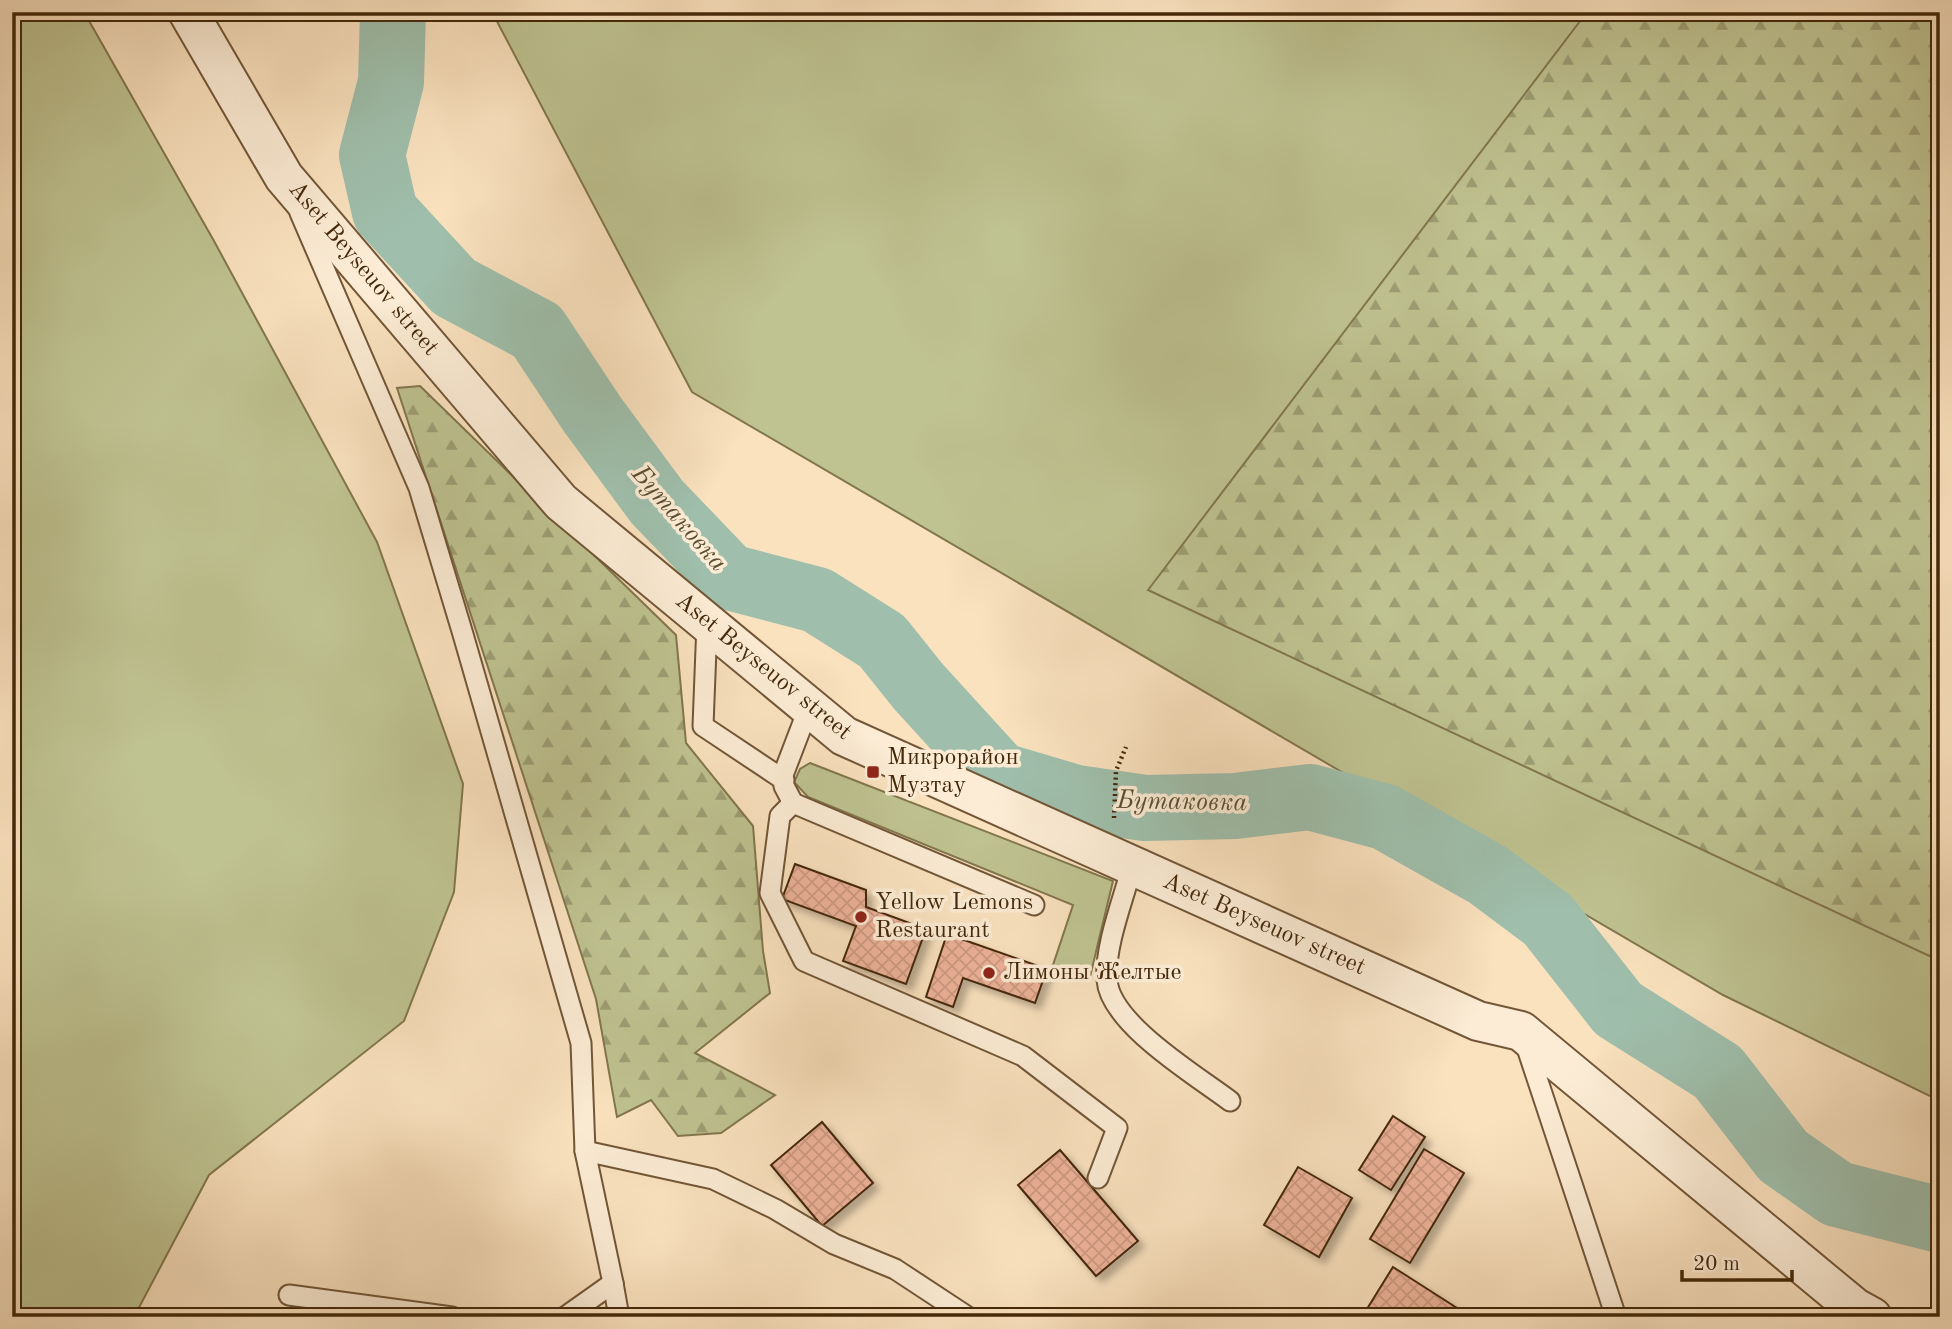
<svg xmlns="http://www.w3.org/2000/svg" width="1952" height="1329" viewBox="0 0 1952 1329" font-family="'Old Standard TT',serif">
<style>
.green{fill:#bfc391;stroke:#82764e;stroke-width:2}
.forest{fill:url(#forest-firs);stroke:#82764e;stroke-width:2}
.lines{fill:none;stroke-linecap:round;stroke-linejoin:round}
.river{stroke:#9fbfac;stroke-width:66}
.building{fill:url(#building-cross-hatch);stroke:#44280a;stroke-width:2;filter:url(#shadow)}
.service-casing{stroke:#725637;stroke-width:23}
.tertiary-casing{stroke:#725637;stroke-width:42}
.path{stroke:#44280a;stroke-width:4.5;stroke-dasharray:2 3.5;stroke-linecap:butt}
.service{stroke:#fcecd5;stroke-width:19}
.tertiary{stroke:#fcecd5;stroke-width:38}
.poi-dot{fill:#8f2418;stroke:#fcecd5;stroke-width:2.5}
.labels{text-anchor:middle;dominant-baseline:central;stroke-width:7;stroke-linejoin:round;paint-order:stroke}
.street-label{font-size:24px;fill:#44280a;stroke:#fcecd5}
.poi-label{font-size:24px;fill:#44280a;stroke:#fcecd5;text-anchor:start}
.water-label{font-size:26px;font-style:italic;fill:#5b4e32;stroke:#fcecd5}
</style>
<defs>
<pattern id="forest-firs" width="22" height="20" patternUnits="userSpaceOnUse" patternTransform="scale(1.75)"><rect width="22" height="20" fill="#bfc391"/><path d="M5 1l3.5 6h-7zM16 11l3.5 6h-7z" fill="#9d9e75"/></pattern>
<pattern id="building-cross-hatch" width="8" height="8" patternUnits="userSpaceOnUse" patternTransform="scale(1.75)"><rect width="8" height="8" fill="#edb299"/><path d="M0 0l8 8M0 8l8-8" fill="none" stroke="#cc9982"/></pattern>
<filter id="shadow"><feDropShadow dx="6" dy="6" stdDeviation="3.5" flood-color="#0004"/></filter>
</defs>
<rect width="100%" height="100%" fill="#fae2bf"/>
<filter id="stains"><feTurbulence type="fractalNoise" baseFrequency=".00286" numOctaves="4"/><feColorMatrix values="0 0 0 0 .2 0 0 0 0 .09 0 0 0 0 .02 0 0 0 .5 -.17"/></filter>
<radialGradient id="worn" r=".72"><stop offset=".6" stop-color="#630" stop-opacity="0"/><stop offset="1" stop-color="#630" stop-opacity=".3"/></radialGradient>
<g class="green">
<path d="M12,12H84L214,241L377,542L463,784L454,892L404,1021L209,1175L134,1317H12Z"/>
<path d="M492,12H1940V1101L1723,995L692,392Z"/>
<path d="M810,763L1113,881L1089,981L1052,968L1073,905L808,797L794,782L800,769Z"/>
</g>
<g class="forest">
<path d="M1587,12H1940V961L1148,590Z"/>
<path d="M420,386L676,635L686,743L753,826L763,951L770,993L695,1053L775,1095L721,1133L678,1136L651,1100L617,1117L596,999L397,388Z"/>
</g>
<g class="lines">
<path class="river" d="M393,12L391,82L372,155L385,212L454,287L537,331L592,414L657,502L729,577L817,600L882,641L918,686L999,775L1076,798L1145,808L1235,806L1310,797L1385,817L1488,875L1548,920L1618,1009L1718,1072L1783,1156L1837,1194L1940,1220"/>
</g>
<g class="building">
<path d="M795,864L866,890V907L926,929L906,984L843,961L856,926L782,899Z"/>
<path d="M947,934L1047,969L1035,1003L963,978L953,1007L926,997Z"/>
<path d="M1393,1116L1425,1137L1391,1190L1359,1170Z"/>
<path d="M822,1122L873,1183L822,1226L771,1165Z"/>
<path d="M1424,1149L1464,1173L1410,1263L1370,1239Z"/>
<path d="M1060,1150L1138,1241L1096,1276L1018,1185Z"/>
<path d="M1298,1167L1352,1198L1319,1257L1264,1225Z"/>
<path d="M1393,1267L1471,1317H1362Z"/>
</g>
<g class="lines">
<g class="service-casing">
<g id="service">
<path d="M300,213L419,488L462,631L581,1043L585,1151"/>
<path d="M707,623L703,726L784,780"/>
<path d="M809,707L783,775L784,786L793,803L1034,905"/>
<path d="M793,803L780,816L770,893L804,961L1023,1056L1117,1128L1098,1178"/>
<path d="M1132,866C1124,898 1104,947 1107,980C1110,1024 1197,1076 1230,1101"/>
<path d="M1525,1042L1616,1317"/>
<path d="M613,1283L619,1317"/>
<path d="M289,1295L452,1317"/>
<path d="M565,1317L613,1283L585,1151L713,1179L775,1209L834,1244L895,1269L968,1317"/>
</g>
</g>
<g class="tertiary-casing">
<path id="tertiary" d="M188,12L284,177L561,502L844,736L1478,1021L1521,1031L1854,1307L1872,1317"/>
</g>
<path class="path" d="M1114,818L1116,771L1126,747"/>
<use href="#service" class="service"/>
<use href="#tertiary" class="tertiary"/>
</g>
<g class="poi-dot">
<rect x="866" y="765" width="14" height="14" rx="3.5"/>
<circle cx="861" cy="917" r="7"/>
<circle cx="989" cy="973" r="7"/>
</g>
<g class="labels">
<g class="street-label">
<text transform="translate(363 269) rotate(50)">Aset Beyseuov street</text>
<text transform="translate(763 667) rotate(39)">Aset Beyseuov street</text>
<text transform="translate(1264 925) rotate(24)">Aset Beyseuov street</text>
</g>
<g class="poi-label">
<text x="887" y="758">Микрорайон<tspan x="887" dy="28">Музтау</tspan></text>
<text x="875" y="903">Yellow Lemons<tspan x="875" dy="28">Restaurant</tspan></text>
<text x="1003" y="973">Лимоны Желтые</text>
</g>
<g class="water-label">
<text transform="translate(679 519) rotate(49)">Бутаковка</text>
<text transform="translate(1182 802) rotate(1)">Бутаковка</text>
</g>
</g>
<rect width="1952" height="1329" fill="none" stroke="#fae2bf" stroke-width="42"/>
<rect x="14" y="14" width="1924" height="1301" fill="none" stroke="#44280a" stroke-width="3.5"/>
<rect x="21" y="21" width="1910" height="1287" fill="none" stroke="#44280a" stroke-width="2"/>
<path d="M1682 1270v10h110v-10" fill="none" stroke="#44280a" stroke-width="3.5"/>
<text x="1693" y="1270" font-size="21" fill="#44280a" stroke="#fcecd5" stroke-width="5" paint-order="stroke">20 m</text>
<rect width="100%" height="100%" filter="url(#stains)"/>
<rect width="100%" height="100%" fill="url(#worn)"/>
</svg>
